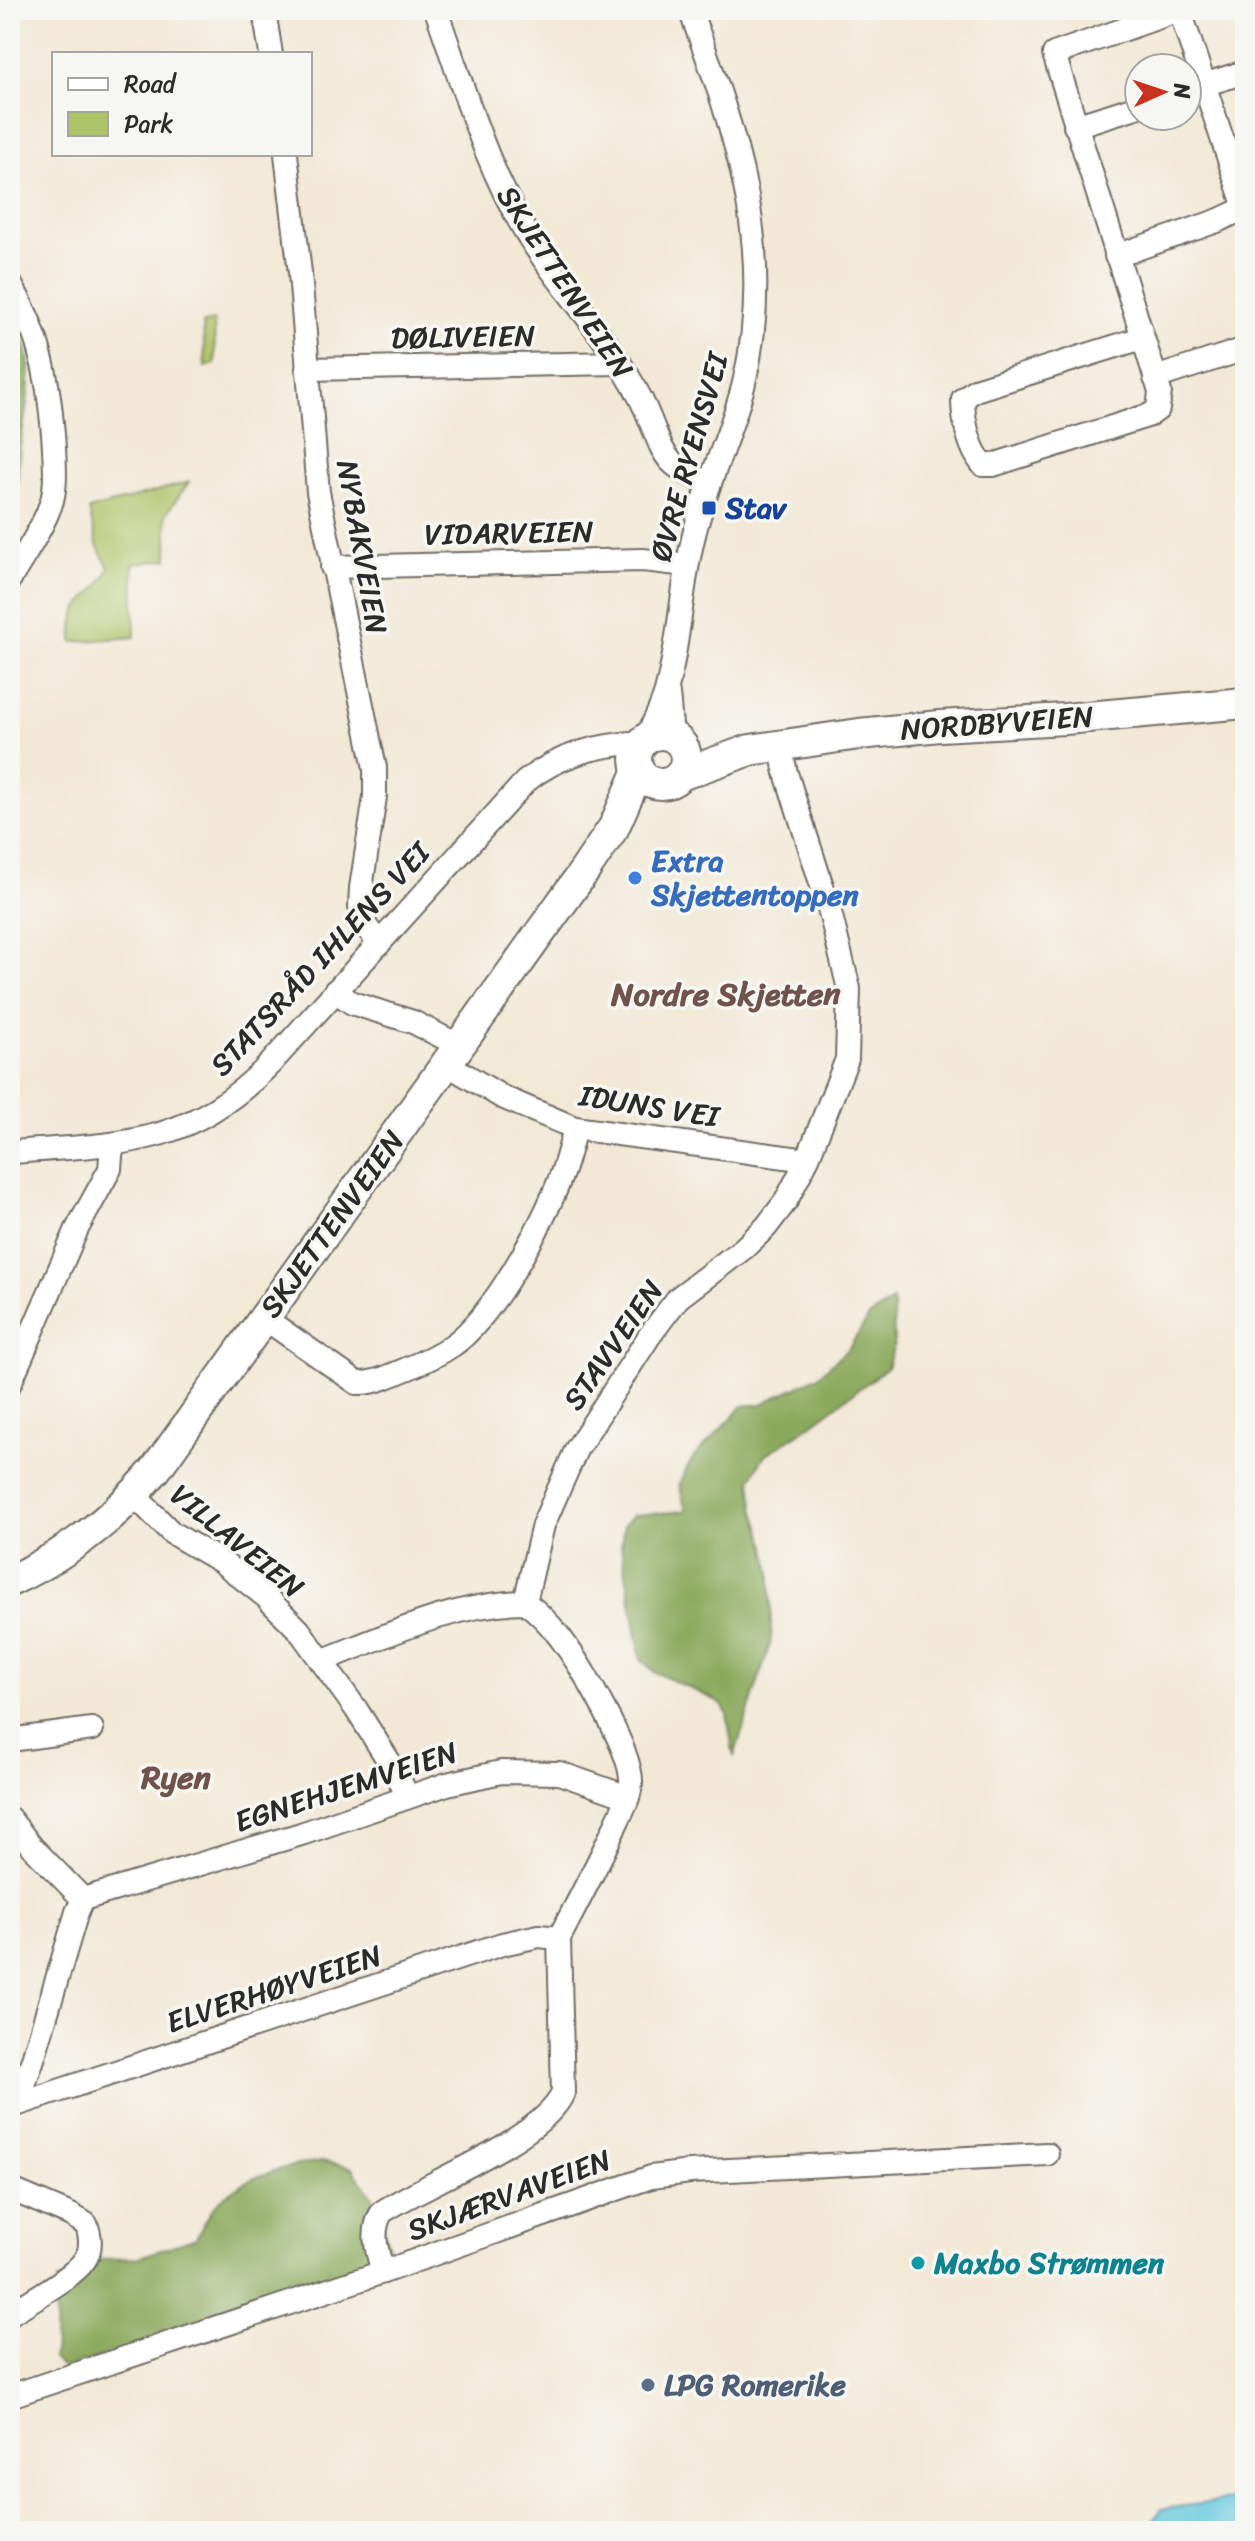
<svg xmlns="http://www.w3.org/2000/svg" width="1255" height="2541" viewBox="0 0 1255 2541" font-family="Sriracha,sans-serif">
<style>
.green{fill:#aec367;stroke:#6c7749;stroke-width:2}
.forest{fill:#8aa95c;stroke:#5a6a44;stroke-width:2}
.water{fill:#60c7dd;stroke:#467984;stroke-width:2}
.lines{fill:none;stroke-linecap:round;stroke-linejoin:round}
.minor-casing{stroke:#716d66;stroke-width:26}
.major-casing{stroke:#716d66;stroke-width:34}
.minor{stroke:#fff;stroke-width:22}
.major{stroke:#fff;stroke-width:30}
.transit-dot{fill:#1a4fb4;stroke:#f6f6f2;stroke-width:3}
.shop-dot{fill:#3f7fe0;stroke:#f6f6f2;stroke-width:3}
.culture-dot{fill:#0f9aa8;stroke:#f6f6f2;stroke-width:3}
.service-dot{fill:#5c6f8a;stroke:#f6f6f2;stroke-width:3}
.labels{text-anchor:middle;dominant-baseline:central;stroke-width:7;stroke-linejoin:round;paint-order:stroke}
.street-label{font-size:30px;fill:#2b2b2b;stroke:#f6f6f2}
.transit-label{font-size:30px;font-weight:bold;fill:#164399;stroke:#f6f6f2;text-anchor:start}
.shop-label{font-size:30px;font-weight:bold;fill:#366cbe;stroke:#f6f6f2;text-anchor:start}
.culture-label{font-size:30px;font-weight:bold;fill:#0d838f;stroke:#f6f6f2;text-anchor:start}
.service-label{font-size:30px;font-weight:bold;fill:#4e5e75;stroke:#f6f6f2;text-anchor:start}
.neighbourhood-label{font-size:32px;font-weight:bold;fill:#71534d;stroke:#f6f6f2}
</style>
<rect width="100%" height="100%" fill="#f6f6f2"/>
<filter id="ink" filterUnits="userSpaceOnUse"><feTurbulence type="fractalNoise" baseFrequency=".0125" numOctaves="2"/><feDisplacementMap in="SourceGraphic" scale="16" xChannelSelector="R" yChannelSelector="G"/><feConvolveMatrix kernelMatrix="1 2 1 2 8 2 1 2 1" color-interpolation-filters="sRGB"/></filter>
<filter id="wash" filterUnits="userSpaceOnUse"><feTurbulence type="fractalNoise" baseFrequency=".006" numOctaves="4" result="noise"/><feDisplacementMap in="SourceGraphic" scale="32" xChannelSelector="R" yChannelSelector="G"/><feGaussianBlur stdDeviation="1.8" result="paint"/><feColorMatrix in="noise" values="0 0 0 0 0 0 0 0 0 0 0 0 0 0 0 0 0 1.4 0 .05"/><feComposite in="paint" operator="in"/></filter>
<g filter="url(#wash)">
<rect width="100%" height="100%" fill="#f2e8d5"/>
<g class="green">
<path d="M214,321L215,364L205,367L203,323Z"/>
<path d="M189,482L166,514L168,559L133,564L135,637L73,642C70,596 95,602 109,568L97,545L89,510Z"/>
</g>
<g class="forest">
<path d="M10,312C42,360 26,397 20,449C15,494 17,539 10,584Z"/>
<path d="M893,1300L894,1345L887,1368L798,1434L764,1456L751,1479L754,1507L766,1546L771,1573V1641L734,1757L727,1714L722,1705L713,1699L654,1672L641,1659L621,1546L624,1525L633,1515L686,1511L679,1484L692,1459L743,1406L762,1404L817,1377L848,1349L869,1317Z"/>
<path d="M322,2161L352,2168L373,2197L393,2257L352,2270L226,2319L63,2368L53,2359C58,2333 53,2307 58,2281L104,2259L137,2258L196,2238C201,2229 206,2219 212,2210C236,2177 284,2166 322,2161Z"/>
</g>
<path class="water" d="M1245,2496V2531H1144L1162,2509L1231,2500Z"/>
</g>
<g filter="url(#ink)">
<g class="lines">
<g class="minor-casing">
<g id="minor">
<path d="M264,10L271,54"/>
<path d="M436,10C463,86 485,165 527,234C555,279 591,318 619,362C629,377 639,394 646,410C665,454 661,465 710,483"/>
<path d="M1180,11L1245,208"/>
<path d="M1187,90L1245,72"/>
<path d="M1075,126L1139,106"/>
<path d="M286,154L300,273L318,492L375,768V797L361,888L360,907L366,926L379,944"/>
<path d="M1116,256L1217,221L1245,208"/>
<path d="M10,283C42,337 50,386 54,448C55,468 57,491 49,509C40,533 23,557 10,579"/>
<path d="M1142,338L975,390L963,399C963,420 969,448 983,465H993L1150,415L1158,409L1160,392L1054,54L1179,10"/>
<path d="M307,369L620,363"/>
<path d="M1155,378L1245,349"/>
<path d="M332,567L643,560L687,565"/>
<path d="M668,694L672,736"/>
<path d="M646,739C653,723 663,706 667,688C680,639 681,588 693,539C705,485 731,436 744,383C776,249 736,133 690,10"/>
<path d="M335,991L352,1003L413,1022L460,1046"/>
<path d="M447,1064L502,1097L575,1128L807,1160"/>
<path d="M10,1152C119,1144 188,1148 270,1064L525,782C559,754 598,745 642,742"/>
<path d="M264,1318L357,1383C373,1384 389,1376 404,1370C421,1363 438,1355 453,1345C493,1317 544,1222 561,1176C567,1160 571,1144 575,1128"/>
<path d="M10,1383L77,1229L110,1169L112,1144"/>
<path d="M134,1495L172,1533L222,1562L265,1596L299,1630L356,1709L397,1774L407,1796"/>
<path d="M525,1602L543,1525L576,1450L650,1335L678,1298L744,1248L766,1227L786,1201L807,1160L847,1059L849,989L829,908L786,773L780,745"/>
<path d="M321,1661C386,1636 454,1603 525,1602C538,1612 549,1623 559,1636C579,1662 633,1752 631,1783C630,1799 620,1814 614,1829C597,1866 578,1902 559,1938"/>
<path d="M10,1740L92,1729"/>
<path d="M10,1819L32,1847L83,1899L301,1834L447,1784L501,1772L559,1773L628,1797"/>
<path d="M10,2107L502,1944L539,1936L559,1938"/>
<path d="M10,2108L24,2085L33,2059L77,1912L83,1899"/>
<path d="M10,2189L71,2215L86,2224C91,2236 92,2250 84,2261C71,2279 29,2301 10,2314"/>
<path d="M383,2272C377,2252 370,2231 382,2212C427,2182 543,2139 563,2093L559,1938"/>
<path d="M10,2396L383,2272L651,2177L690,2172L1047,2154"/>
</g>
</g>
<g class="major-casing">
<g id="major">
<circle cx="661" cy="759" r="25"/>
<path d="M680,775L750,750L859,734L940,726L1065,719L1245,703"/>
<path d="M10,1581C66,1555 116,1517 156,1469L585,870L614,827L639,770"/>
</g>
</g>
<use href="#minor" class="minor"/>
<use href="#major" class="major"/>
</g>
</g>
<rect class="transit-dot" x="701" y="500" width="16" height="16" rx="4"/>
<circle class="shop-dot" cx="635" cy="878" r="8"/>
<circle class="culture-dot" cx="918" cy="2263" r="8"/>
<circle class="service-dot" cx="648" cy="2385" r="8"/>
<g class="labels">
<g class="street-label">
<text transform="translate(565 282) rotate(57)">SKJETTENVEIEN</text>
<text transform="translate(463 337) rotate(-1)">DØLIVEIEN</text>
<text transform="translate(689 457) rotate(-74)">ØVRE RYENSVEI</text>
<text transform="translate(509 533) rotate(-1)">VIDARVEIEN</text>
<text transform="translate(362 547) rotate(80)">NYBAKVEIEN</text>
<text transform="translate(997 723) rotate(-4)">NORDBYVEIEN</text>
<text transform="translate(320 959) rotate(-47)">STATSRÅD IHLENS VEI</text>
<text transform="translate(649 1106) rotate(9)">IDUNS VEI</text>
<text transform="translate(332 1224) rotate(-54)">SKJETTENVEIEN</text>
<text transform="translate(613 1345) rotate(-55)">STAVVEIEN</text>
<text transform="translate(237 1541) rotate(39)">VILLAVEIEN</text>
<text transform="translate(346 1787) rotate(-18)">EGNEHJEMVEIEN</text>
<text transform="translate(274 1989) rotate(-18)">ELVERHØYVEIEN</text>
<text transform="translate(509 2195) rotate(-20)">SKJÆRVAVEIEN</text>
</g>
<g class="transit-label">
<text x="725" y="508">Stav</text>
</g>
<g class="shop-label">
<text x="651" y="861">Extra<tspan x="651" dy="34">Skjettentoppen</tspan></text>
</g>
<g class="culture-label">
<text x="934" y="2263">Maxbo Strømmen</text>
</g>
<g class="service-label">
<text x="664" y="2385">LPG Romerike</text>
</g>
<g class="neighbourhood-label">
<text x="726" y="994">Nordre Skjetten</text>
<text x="176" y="1777">Ryen</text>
</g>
</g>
<rect width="1255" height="2541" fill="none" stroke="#f6f6f2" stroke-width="40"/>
<rect x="52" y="52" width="260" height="104" fill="#f6f6f2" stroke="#a5a5a2" stroke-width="2"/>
<rect x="68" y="78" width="40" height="12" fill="#ffffff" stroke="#a5a5a2" stroke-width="2"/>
<text x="124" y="92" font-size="24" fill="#2b2b2b">Road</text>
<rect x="68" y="112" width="40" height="24" fill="#aec367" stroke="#a5a5a2" stroke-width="2"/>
<text x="124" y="132" font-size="24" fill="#2b2b2b">Park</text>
<g transform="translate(1163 92) rotate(87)"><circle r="38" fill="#f6f6f2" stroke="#a5a5a2" stroke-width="2"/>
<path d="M0-6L14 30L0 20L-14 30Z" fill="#c8321e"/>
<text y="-12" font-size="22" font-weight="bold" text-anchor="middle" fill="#2b2b2b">N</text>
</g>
</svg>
